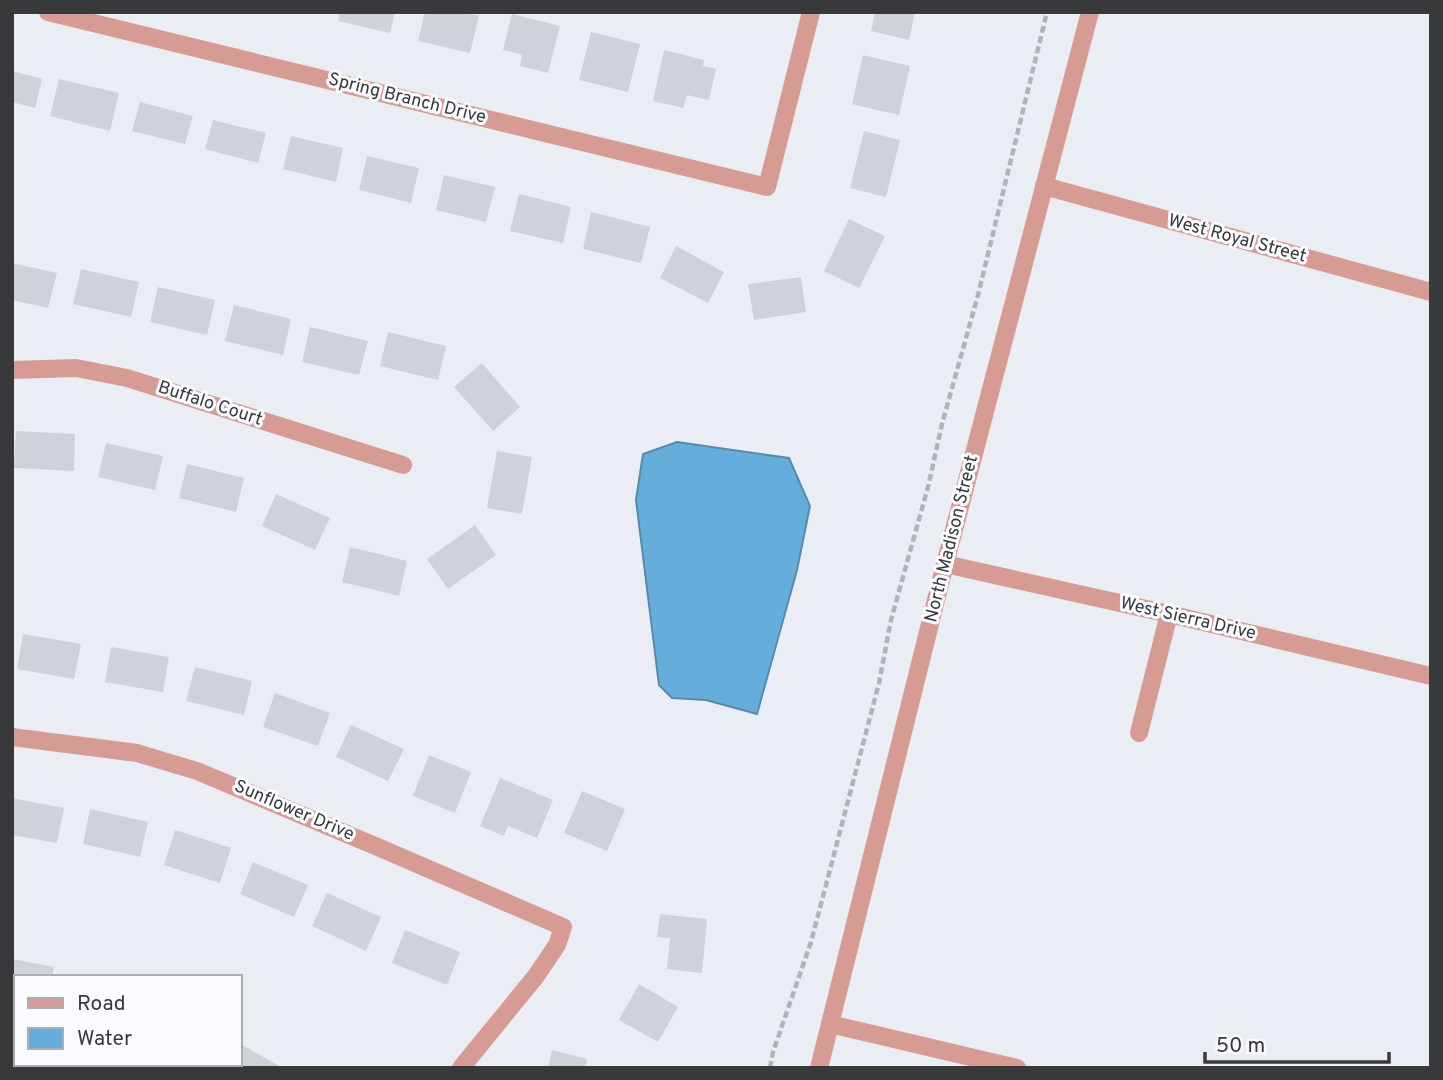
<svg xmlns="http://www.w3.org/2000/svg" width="1443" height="1080" viewBox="0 0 1443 1080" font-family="Overpass,sans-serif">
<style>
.water{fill:#65addb;stroke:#578aab;stroke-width:2}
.building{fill:#cfd3d9}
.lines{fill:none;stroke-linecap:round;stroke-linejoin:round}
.path{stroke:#b0b4b8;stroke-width:4.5;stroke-dasharray:7 3.5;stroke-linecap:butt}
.minor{stroke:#d69c93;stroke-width:18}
.labels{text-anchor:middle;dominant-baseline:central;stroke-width:6;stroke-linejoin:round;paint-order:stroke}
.street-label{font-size:18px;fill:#37393b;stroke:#fafbfe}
</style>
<rect width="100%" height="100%" fill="#eaeef4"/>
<path class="water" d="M677,442L789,458L810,506L797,570L757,714L706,700L672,698L659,685L636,500L643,454Z"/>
<g class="building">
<path d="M340,12H395L390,33L338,21Z"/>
<path d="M425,12H461L479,16L470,53L418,41Z"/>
<path d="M875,12H915L909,40L871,31Z"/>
<path d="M512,14L560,26L548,73L520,66L522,55L503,50Z"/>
<path d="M591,32L640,44L628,92L579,80Z"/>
<path d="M664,50L704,60L703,66L716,69L709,100L687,95L683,108L653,101Z"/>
<path d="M863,55L910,66L899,115L852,104Z"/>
<path d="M12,71L42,79L35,108L12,102Z"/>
<path d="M59,79L119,93L110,131L50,116Z"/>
<path d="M140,102L193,116L185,144L132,131Z"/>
<path d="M213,120L266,133L258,163L205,149Z"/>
<path d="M864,131L900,140L886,197L850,188Z"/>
<path d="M291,136L343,148L336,182L283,169Z"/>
<path d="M367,156L419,168L411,203L359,190Z"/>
<path d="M444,175L495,187L486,222L436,210Z"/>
<path d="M519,194L571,207L563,243L510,231Z"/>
<path d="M591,212L650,227L641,263L583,249Z"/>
<path d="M849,219L885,236L859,288L824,271Z"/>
<path d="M676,246L724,272L708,303L660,278Z"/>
<path d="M12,263L57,273L48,308L12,300Z"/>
<path d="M81,269L139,282L131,317L73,304Z"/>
<path d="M801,277L806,312L754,320L748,284Z"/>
<path d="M158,287L215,300L207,335L150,322Z"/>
<path d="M234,305L291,319L283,355L225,341Z"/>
<path d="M310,327L368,341L359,375L302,362Z"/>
<path d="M388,332L446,346L438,380L380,366Z"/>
<path d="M482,363L520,407L493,431L454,387Z"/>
<path d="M16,431L75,434L74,471L14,468Z"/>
<path d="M106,443L163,456L155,490L98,477Z"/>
<path d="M497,451L532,457L522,514L487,508Z"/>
<path d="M187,464L244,478L236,512L179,498Z"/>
<path d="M276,494L330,518L315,550L262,526Z"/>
<path d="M475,525L496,555L448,589L427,559Z"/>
<path d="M350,547L407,561L399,596L342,582Z"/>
<path d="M23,634L81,644L74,679L17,669Z"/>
<path d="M111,647L169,657L163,692L105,682Z"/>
<path d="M195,667L252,681L244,715L186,701Z"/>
<path d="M275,693L330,713L318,746L263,727Z"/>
<path d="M351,725L404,749L388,781L336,757Z"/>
<path d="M429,755L471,772L455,813L413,796Z"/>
<path d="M500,778L553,800L537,838L508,826L504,836L480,826Z"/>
<path d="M582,791L625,809L607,851L564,833Z"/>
<path d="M12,798L64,808L57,843L12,835Z"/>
<path d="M90,809L148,822L140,857L83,844Z"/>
<path d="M175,830L231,848L220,883L164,865Z"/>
<path d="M253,862L308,885L294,917L240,894Z"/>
<path d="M327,893L381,917L366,951L312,926Z"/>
<path d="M660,914L707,919L702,973L667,969L670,938L657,937Z"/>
<path d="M405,930L460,952L447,985L392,963Z"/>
<path d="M12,959L54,967L52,977H16V996H12Z"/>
<path d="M639,984L678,1007L658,1042L619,1020Z"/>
<path d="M240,1044L283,1068H222L224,1064H240Z"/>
<path d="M552,1050L587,1059L585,1068H548Z"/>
</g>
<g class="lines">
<path class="path" d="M770,1068L773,1052L811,942L879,683L891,620L928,487L942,424L978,295L1047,12"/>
<g class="minor">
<path d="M48,12L767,187L811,12"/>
<path d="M1044,186L1431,292"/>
<path d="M12,370L76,368L127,378L403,465"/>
<path d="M945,564L1169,614L1431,676"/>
<path d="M1139,733L1169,614"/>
<path d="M12,737L137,753L197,771L380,848L563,927L557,945L536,976L461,1068"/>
<path d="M830,1024L1017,1068"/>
<path d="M819,1068L945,564L1090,12"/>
</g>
</g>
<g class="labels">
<g class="street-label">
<text transform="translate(407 99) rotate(14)">Spring Branch Drive</text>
<text transform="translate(1237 239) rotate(15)">West Royal Street</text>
<text transform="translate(210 404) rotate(18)">Buffalo Court</text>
<text transform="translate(952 539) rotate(-76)">North Madison Street</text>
<text transform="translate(1188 619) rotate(13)">West Sierra Drive</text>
<text transform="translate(294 811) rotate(23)">Sunflower Drive</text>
</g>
</g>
<rect width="1443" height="1080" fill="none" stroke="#37393b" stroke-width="28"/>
<rect x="14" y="975" width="228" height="91" fill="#fafbfe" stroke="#acadb0" stroke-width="2"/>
<rect x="28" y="998" width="35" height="10" fill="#d69c93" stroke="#acadb0" stroke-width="2"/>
<text x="77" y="1010" font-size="21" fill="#37393b">Road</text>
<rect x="28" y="1028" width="35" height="21" fill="#65addb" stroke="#acadb0" stroke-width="2"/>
<text x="77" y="1045" font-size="21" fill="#37393b">Water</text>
<path d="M1205 1052v10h184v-10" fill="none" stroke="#37393b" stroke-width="3.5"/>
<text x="1216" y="1052" font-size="21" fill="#37393b" stroke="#fafbfe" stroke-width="5" paint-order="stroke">50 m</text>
</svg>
